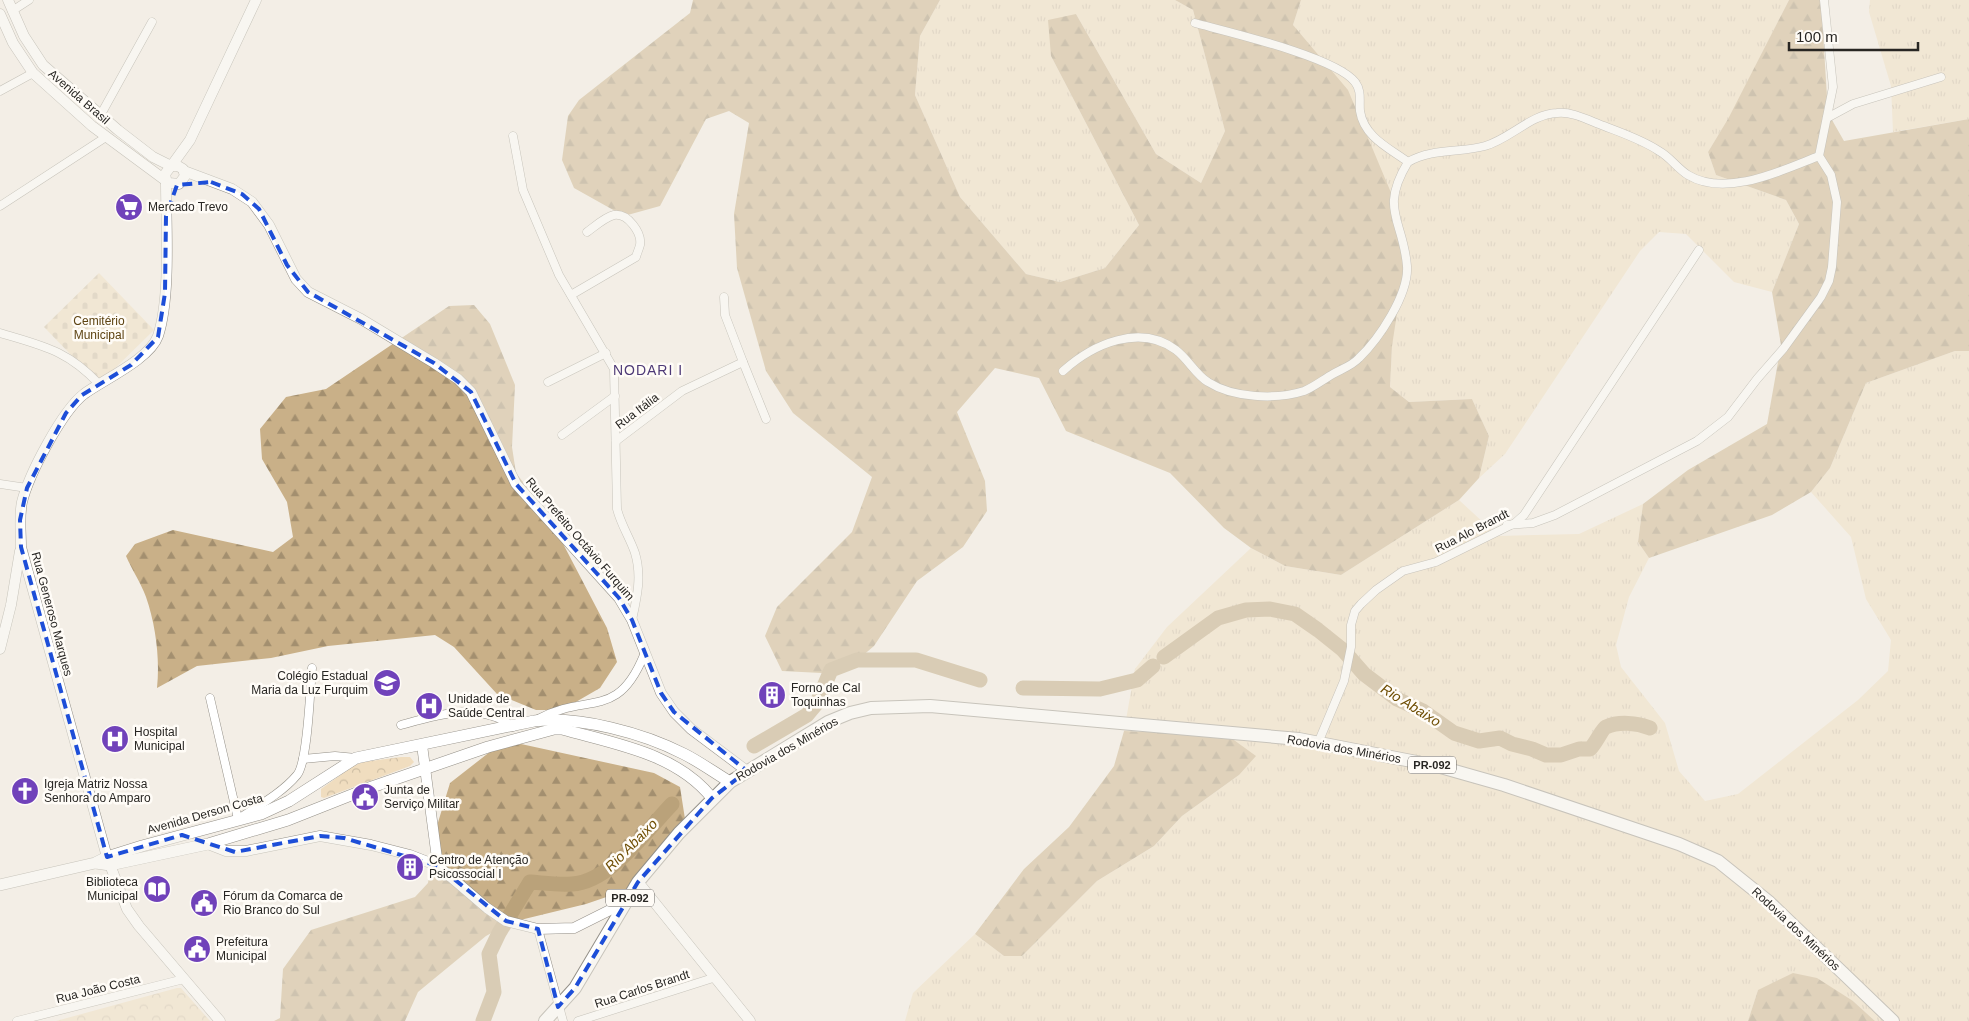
<svg xmlns="http://www.w3.org/2000/svg" width="1969" height="1021" viewBox="0 0 1969 1021" font-family="Arial,sans-serif">
<style>
.grass{fill:url(#grass-tufts)}
.forest{fill:url(#forest-firs)}
.cemetery{fill:url(#cemetery-stones)}
.park{fill:url(#park-crowns)}
.lines{fill:none;stroke-linecap:round;stroke-linejoin:round}
.river{stroke:#baa27a;stroke-width:15}
.minor-casing{stroke:#949088;stroke-width:9}
.tertiary-casing{stroke:#949088;stroke-width:11}
.secondary-casing{stroke:#949088;stroke-width:12}
.primary-casing{stroke:#949088;stroke-width:14}
.minor{stroke:#fff;stroke-width:8}
.tertiary{stroke:#fff;stroke-width:10}
.secondary{stroke:#fff;stroke-width:11}
.primary{stroke:#fff;stroke-width:12}
.marked{fill:none;stroke:#1d4ed8;stroke-width:4;stroke-dasharray:10 6;stroke-linejoin:round}
.labels{text-anchor:middle;dominant-baseline:central;stroke-width:5;stroke-linejoin:round;paint-order:stroke}
.shield{fill:#fffcf7;stroke:#686663;stroke-width:1}
.shield-label{font-size:11px;font-weight:bold;fill:#282623}
.street-label{font-size:12px;fill:#282623;stroke:#fffcf7}
.poi-label{font-size:12px;fill:#282623;stroke:#fffcf7;text-anchor:start}
.park-label{font-size:12px;fill:#5e4413;stroke:#fffcf7}
.neighbourhood-label{font-size:14px;letter-spacing:1px;fill:#4e3a77;stroke:#fffcf7}
.water-label{font-size:14px;font-style:italic;fill:#6e4d03;stroke:#fffcf7}
</style>
<defs>
<pattern id="grass-tufts" width="24" height="20" patternUnits="userSpaceOnUse" patternTransform="scale(1.25)"><rect width="24" height="20" fill="#f0ddbf"/><path d="M3 7l-1-3M5 7V3M7 7l1-3M15 17l-1-3M17 17v-4M19 17l1-3" fill="none" stroke="#cebea4"/></pattern>
<pattern id="forest-firs" width="22" height="20" patternUnits="userSpaceOnUse" patternTransform="scale(1.25)"><rect width="22" height="20" fill="#c9b088"/><path d="M5 1l3.5 6h-7zM16 11l3.5 6h-7z" fill="#a38f6f"/></pattern>
<pattern id="cemetery-stones" width="16" height="16" patternUnits="userSpaceOnUse" patternTransform="scale(1.25)"><rect width="16" height="16" fill="#f0ddbf"/><path d="M2 7V4a2 2 0 0 1 4 0v3zM10 15v-3a2 2 0 0 1 4 0v3z" fill="#cebea4"/></pattern>
<pattern id="park-crowns" width="20" height="18" patternUnits="userSpaceOnUse" patternTransform="scale(1.25)"><rect width="20" height="18" fill="#f0ddbf"/><path d="M2 6a3 3 0 1 1 6 0M12 15a3 3 0 1 1 6 0" fill="none" stroke="#cebea4"/></pattern>
</defs>
<rect width="100%" height="100%" fill="#f3eee6"/>
<g class="grass">
<path d="M940,0H1175L1193,10L1225,131L1201,183L1156,154L1076,14L1051,56L1139,225L1105,268L1060,282L1026,274L960,197L915,95L920,36Z"/>
<path d="M1301,0H1789L1728,120L1708,152L1716,175L1786,200L1799,224L1772,292L1734,282L1686,234L1659,232L1640,251L1505,454L1479,478L1489,436L1472,399L1409,402L1390,387L1392,346L1293,25Z"/>
<path d="M1870,0H1969V119L1893,132L1891,86L1869,12Z"/>
<path d="M1955,351H1969V1021H1875L1853,1001L1758,990L1748,1021H905L913,993L975,934L1004,956H1022L1097,881L1154,846L1182,816L1239,775L1227,735L1124,731L1135,669L1167,627L1251,548L1285,566L1341,575L1459,500L1498,536L1579,534L1643,504L1638,542L1649,558L1629,597L1616,645L1621,667L1665,723L1679,771L1705,801L1738,794L1858,700L1888,671L1891,640L1866,599L1851,537L1811,492L1830,468L1866,383Z"/>
</g>
<g class="forest">
<path d="M693,0H940L920,36L915,95L960,197L1026,274L1060,282L1105,268L1139,225L1051,56L1048,20L1076,14L1156,154L1201,183L1225,131L1193,10L1175,0H1301L1293,25L1348,90L1397,207L1405,261L1392,346L1390,387L1409,402L1472,399L1489,436L1479,478L1459,500L1341,575L1285,566L1251,548L1224,528L1170,473L1066,431L1039,378L995,368L957,412L985,481L987,511L963,547L917,581L874,646L841,674L782,671L765,636L777,607L852,532L872,477L793,413L766,371L737,268L734,214L749,123L729,111L706,119L660,206L624,216L574,188L562,160L568,116L579,100L690,13Z"/>
<path d="M1789,0H1821L1828,113L1844,141L1969,119V351H1955L1866,383L1830,468L1811,492L1772,515L1649,558L1638,542L1643,504L1688,470L1767,424L1781,345L1772,292L1799,224L1786,200L1716,175L1708,152L1728,119Z"/>
<path d="M474,305L490,324L515,385L512,447L516,473L547,513L607,628L617,662L600,688L562,710H536L497,694L454,647L435,635L328,646L271,658L197,666L157,688C160,659 156,626 146,597C141,583 132,570 126,556L135,544L173,530L273,552L293,537L287,502L262,459L260,429L286,397L326,389L449,306Z"/>
<path d="M1124,731L1227,735L1256,756L1239,775L1182,816L1154,846L1097,881L1022,956H1004L975,934L1024,869L1069,827L1114,766Z"/>
<path d="M521,744L654,773L680,787L685,819L664,855L624,891L586,904L512,922L486,936L418,992L405,1021H274L280,1018L283,969L311,930L415,897L428,883L436,829L450,783L491,751Z"/>
<path d="M1793,973L1817,978L1853,1001L1875,1021H1748L1758,990Z"/>
</g>
<path class="cemetery" d="M99,273L154,330L99,384L44,327Z"/>
<g class="park">
<path d="M401,757H410L414,762L410,766L324,798L321,797V789L353,766L363,762Z"/>
<path d="M177,988H181L210,1021H56Z"/>
</g>
<g class="lines">
<g class="river">
<path d="M1164,657L1218,618L1246,610L1270,609L1295,614L1318,630L1343,650L1364,674L1397,699L1423,711L1454,733L1479,741L1500,738L1512,744L1532,749L1546,755H1561L1579,749H1590C1596,743 1602,729 1606,727C1619,721 1637,723 1650,728"/>
<path d="M1023,688L1100,689L1137,680L1153,666"/>
<path d="M754,746L807,715L817,703L831,670L857,660H916L980,680"/>
<path d="M483,1021L494,992L489,954L499,933L530,882C544,883 558,885 572,884C610,882 647,830 672,804"/>
</g>
<g class="minor-casing">
<g id="minor">
<path d="M12,11L29,0"/>
<path d="M1195,23C1228,32 1336,57 1355,82C1362,91 1359,100 1360,111C1364,137 1389,148 1408,162"/>
<path d="M0,91L33,73"/>
<path d="M100,116L152,22"/>
<path d="M1827,118L1853,104L1941,77"/>
<path d="M513,136L523,190L559,275L614,369L617,509C621,525 630,538 635,553C642,576 637,597 632,620"/>
<path d="M0,206L106,137"/>
<path d="M571,295L636,257C637,253 639,249 640,245C642,233 628,213 614,215C605,217 594,227 587,232"/>
<path d="M0,333C43,346 67,350 99,384"/>
<path d="M743,362L766,419"/>
<path d="M1063,371C1093,344 1140,323 1176,350C1188,359 1196,375 1208,382C1233,398 1276,400 1304,391C1314,387 1324,379 1333,374C1342,369 1353,365 1359,358C1379,339 1409,294 1407,266C1403,219 1379,210 1408,162C1432,148 1460,153 1485,146C1510,139 1531,114 1557,113C1572,111 1590,121 1604,126C1622,133 1643,140 1659,151C1670,157 1678,169 1688,175C1726,198 1783,170 1819,156"/>
<path d="M548,382L606,353"/>
<path d="M562,435L615,396"/>
<path d="M616,441L682,391L743,362L725,315L724,297"/>
<path d="M0,484L27,488"/>
<path d="M1507,525L1533,523L1555,515L1697,441L1728,417L1757,379L1784,348L1821,297L1829,281L1832,267L1837,202L1831,175L1819,156L1833,87L1824,0"/>
<path d="M210,698L238,819C258,806 282,793 297,775C308,762 310,689 312,668"/>
<path d="M538,719C588,692 617,721 644,655"/>
<path d="M401,725C437,715 481,701 513,727"/>
<path d="M1318,743L1344,681L1351,647V625L1355,611L1361,604L1376,590L1403,571L1436,562L1515,523L1524,515L1699,250"/>
<path d="M303,759L335,756L356,758"/>
<path d="M538,929L563,1021"/>
<path d="M17,1021L184,979"/>
<path d="M578,1021L713,978"/>
</g>
</g>
<g class="tertiary-casing">
<g id="tertiary">
<path d="M8,0L24,36L43,65L118,130L153,157L171,166"/>
<path d="M0,14L13,43L33,73L92,126L169,183L179,184L185,176L183,169L178,166H171L165,174L166,179"/>
<path d="M172,165L190,140L256,0"/>
<path d="M184,171L232,189L252,202L269,225L296,279L308,292L361,319L434,363L458,379L471,392L516,484L619,598L632,620L661,693L674,712L691,729L747,771"/>
<path d="M166,181C166,225 171,296 158,336C150,359 103,380 84,394C62,411 29,474 22,502C19,516 21,533 21,547L107,857L127,909L139,926L220,1021"/>
<path d="M0,649L11,605L20,551"/>
<path d="M422,745L438,866"/>
<path d="M208,844L226,851H246L320,836L371,845L410,855L438,866L487,908L506,921L538,929L574,928L626,902"/>
<path d="M638,882L750,1021"/>
</g>
</g>
<g class="secondary-casing">
<g id="secondary">
<path d="M96,863L110,865L208,844L288,820L369,788L488,747L554,729H562C615,744 676,753 712,798"/>
<path d="M0,885L95,863L107,857L142,846L261,814L289,801L356,758L534,721C580,716 643,733 684,754C700,762 715,773 730,782"/>
</g>
</g>
<g class="primary-casing">
<path id="primary" d="M545,1021L575,988L638,882L679,833L730,782L828,722L850,713L871,708L930,706L1299,739L1437,766L1504,785L1679,844L1718,861L1769,902L1893,1021"/>
</g>
<use href="#minor" class="minor"/>
<use href="#tertiary" class="tertiary"/>
<use href="#secondary" class="secondary"/>
<use href="#primary" class="primary"/>
</g>
<path d="M0 0H1969V1021H0ZM211,182L242,194L259,209L287,265L308,292L434,363L471,392L516,484L619,598L632,620L661,693L674,712L747,771L712,798L638,882L575,988L558,1007L538,929L506,921L438,866L344,838L320,836L235,852L182,835L107,857L21,547L20,520L27,488L66,413L82,395L131,365L158,337L165,293L166,216L177,185Z" fill="#f3eee6" fill-opacity=".55" fill-rule="evenodd"/>
<path class="marked" d="M211,182L242,194L259,209L287,265L308,292L434,363L471,392L516,484L619,598L632,620L661,693L674,712L747,771L712,798L638,882L575,988L558,1007L538,929L506,921L438,866L344,838L320,836L235,852L182,835L107,857L21,547L20,520L27,488L66,413L82,395L131,365L158,337L165,293L166,216L177,185Z"/>
<defs>
<g id="supermarket-disc" transform="scale(1.4375)"><circle r="9.5" fill="#7042ba" stroke="#fffcf7"/><path d="M-6-5.5h2.5l.6 2H6L4.5 2H-2.5L-4.4-4H-6ZM-1.5 3.2a1.3 1.3 0 1 0 .1 0ZM3 3.2a1.3 1.3 0 1 0 .1 0Z" fill="#fff"/></g>
<g id="school-disc" transform="scale(1.4375)"><circle r="9.5" fill="#7042ba" stroke="#fffcf7"/><path d="M0-5L7-2L0 1L-7-2ZM-4 1L0 2.5L4 1V4Q0 6-4 4Z" fill="#fff"/></g>
<g id="building-disc" transform="scale(1.4375)"><circle r="9.5" fill="#7042ba" stroke="#fffcf7"/><path d="M-4-6H4V6H1V3H-1V6H-4ZM-2.5-4.3h1.7v1.8h-1.7ZM.8-4.3h1.7v1.8H.8ZM-2.5-1h1.7V.8h-1.7ZM.8-1h1.7V.8H.8Z" fill="#fff"/></g>
<g id="hospital-disc" transform="scale(1.4375)"><circle r="9.5" fill="#7042ba" stroke="#fffcf7"/><path d="M-5-5h3v3.5h4V-5h3V5h-3V1.5h-4V5h-3Z" fill="#fff"/></g>
<g id="church-disc" transform="scale(1.4375)"><circle r="9.5" fill="#7042ba" stroke="#fffcf7"/><path d="M-1.2-6h2.4v3.5h3.3v2.4h-3.3V6h-2.4V-.1h-3.3v-2.4h3.3Z" fill="#fff"/></g>
<g id="civic-disc" transform="scale(1.4375)"><circle r="9.5" fill="#7042ba" stroke="#fffcf7"/><path d="M-.6-6.5H3V-4.5H.6V-3L4-1V1h2V6H-6V1h2V-1L-.6-3ZM-1.2 2.5V6h2.4V2.5Z" fill="#fff"/></g>
<g id="library-disc" transform="scale(1.4375)"><circle r="9.5" fill="#7042ba" stroke="#fffcf7"/><path d="M-6-4Q-3-5.5-.7-3.5V5Q-3 3-6 4ZM6-4Q3-5.5 .7-3.5V5Q3 3 6 4Z" fill="#fff"/></g>
</defs>
<g fill-rule="evenodd">
<use href="#supermarket-disc" x="129" y="207"/>
<use href="#school-disc" x="387" y="683"/>
<use href="#building-disc" x="772" y="695"/>
<use href="#hospital-disc" x="429" y="706"/>
<use href="#hospital-disc" x="115" y="739"/>
<use href="#church-disc" x="25" y="791"/>
<use href="#civic-disc" x="365" y="797"/>
<use href="#building-disc" x="410" y="867"/>
<use href="#library-disc" x="157" y="889"/>
<use href="#civic-disc" x="204" y="903"/>
<use href="#civic-disc" x="197" y="949"/>
</g>
<g class="labels">
<g class="shield">
<rect x="1408" y="756.5" width="48" height="17" rx="4"/>
<rect x="606" y="889.5" width="48" height="17" rx="4"/>
</g>
<g class="shield-label">
<text x="1432" y="765">PR-092</text>
<text x="630" y="898">PR-092</text>
</g>
<g class="street-label">
<text transform="translate(79 97) rotate(41)">Avenida Brasil</text>
<text transform="translate(637 411) rotate(-37)">Rua Itália</text>
<text transform="translate(1472 531) rotate(-27)">Rua Alo Brandt</text>
<text transform="translate(580 539) rotate(49)">Rua Prefeito Octávio Furquim</text>
<text transform="translate(52 614) rotate(75)">Rua Generoso Marques</text>
<text transform="translate(787 749) rotate(-30)">Rodovia dos Minérios</text>
<text transform="translate(1344 749) rotate(10)">Rodovia dos Minérios</text>
<text transform="translate(205 814) rotate(-16)">Avenida Derson Costa</text>
<text transform="translate(1796 929) rotate(43)">Rodovia dos Minérios</text>
<text transform="translate(98 989) rotate(-14)">Rua João Costa</text>
<text transform="translate(642 989) rotate(-18)">Rua Carlos Brandt</text>
</g>
<g class="poi-label">
<text x="148" y="207">Mercado Trevo</text>
<text x="368" y="676" text-anchor="end">Colégio Estadual<tspan x="368" dy="14">Maria da Luz Furquim</tspan></text>
<text x="791" y="688">Forno de Cal<tspan x="791" dy="14">Toquinhas</tspan></text>
<text x="448" y="699">Unidade de<tspan x="448" dy="14">Saúde Central</tspan></text>
<text x="134" y="732">Hospital<tspan x="134" dy="14">Municipal</tspan></text>
<text x="44" y="784">Igreja Matriz Nossa<tspan x="44" dy="14">Senhora do Amparo</tspan></text>
<text x="384" y="790">Junta de<tspan x="384" dy="14">Serviço Militar</tspan></text>
<text x="429" y="860">Centro de Atenção<tspan x="429" dy="14">Psicossocial I</tspan></text>
<text x="138" y="882" text-anchor="end">Biblioteca<tspan x="138" dy="14">Municipal</tspan></text>
<text x="223" y="896">Fórum da Comarca de<tspan x="223" dy="14">Rio Branco do Sul</tspan></text>
<text x="216" y="942">Prefeitura<tspan x="216" dy="14">Municipal</tspan></text>
</g>
<g class="park-label">
<text x="99" y="321">Cemitério<tspan x="99" dy="14">Municipal</tspan></text>
</g>
<g class="neighbourhood-label">
<text x="648" y="370">NODARI I</text>
</g>
<g class="water-label">
<text transform="translate(1411 705) rotate(32)">Rio Abaixo</text>
<text transform="translate(631 845) rotate(-45)">Rio Abaixo</text>
</g>
</g>
<path d="M1789 42v8h129v-8" fill="none" stroke="#282623" stroke-width="2.5"/>
<text x="1796" y="42" font-size="15" fill="#282623" stroke="#fffcf7" stroke-width="4" paint-order="stroke">100 m</text>
</svg>
